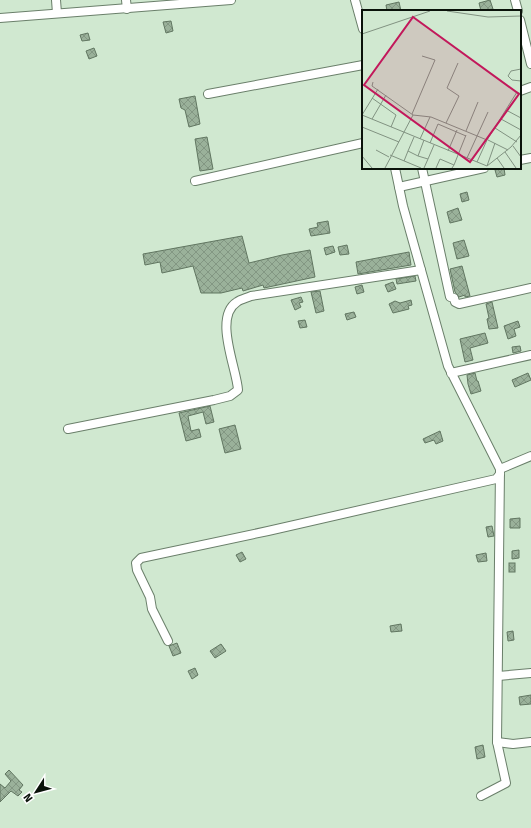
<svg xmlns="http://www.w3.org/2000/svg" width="531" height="828" viewBox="0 0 531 828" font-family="'Fira Sans',sans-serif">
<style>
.building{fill:url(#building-cross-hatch);stroke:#617661}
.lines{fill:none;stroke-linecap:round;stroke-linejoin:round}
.street-casing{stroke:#6a7f6a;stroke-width:10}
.street{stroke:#fff;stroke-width:8}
.inset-road{fill:none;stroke:#819281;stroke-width:1}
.view{fill:#c2185b;fill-opacity:0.15;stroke:#c2185b;stroke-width:2}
.inset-edge{fill:none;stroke:#0a120a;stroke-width:2}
</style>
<defs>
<pattern id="building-cross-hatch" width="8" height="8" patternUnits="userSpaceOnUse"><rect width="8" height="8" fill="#9ab19a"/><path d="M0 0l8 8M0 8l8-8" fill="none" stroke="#839783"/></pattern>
</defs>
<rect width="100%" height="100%" fill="#d0e8d0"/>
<g class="building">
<path d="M490,0L493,9L481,11L479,3Z"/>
<path d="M399,2L401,11H387L386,5Z"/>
<path d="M171,21L173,31L166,33L163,22Z"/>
<path d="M88,33L90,40L82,41L80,35Z"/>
<path d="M94,48L97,56L89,59L86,51Z"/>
<path d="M195,96L200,124L189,127L185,110L181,108L179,99Z"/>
<path d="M207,137L213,169L200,171L195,139Z"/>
<path d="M504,168L505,175L497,177L495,170Z"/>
<path d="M467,192L469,200L462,202L460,194Z"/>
<path d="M458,208L462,220L450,223L447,212Z"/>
<path d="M328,221L330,233L311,236L309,229L318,227L317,223Z"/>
<path d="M242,236L249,263L282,255L310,250L315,277L264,288L263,285L243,291L242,288L221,293H201L193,266L162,273L160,262L145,265L143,254Z"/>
<path d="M464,240L469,256L457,259L453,243Z"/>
<path d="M347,245L349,254L340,255L338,247Z"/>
<path d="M333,246L335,252L326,255L324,248Z"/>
<path d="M409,252L411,265L358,274L356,262Z"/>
<path d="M462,266L470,296L465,297V295L459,297L455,292L450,269Z"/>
<path d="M415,276L416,281L397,284L396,279Z"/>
<path d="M393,282L396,289L388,292L385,285Z"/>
<path d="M362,285L364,292L357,294L355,287Z"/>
<path d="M320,291L324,311L316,313L311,292Z"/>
<path d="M301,297L303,302L299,303L301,307L295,310L291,300Z"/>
<path d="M411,300L412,305L408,306L409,309L393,313L389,304L395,301L400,303Z"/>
<path d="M492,302L498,328L489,329L487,319L489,318L486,304Z"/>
<path d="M354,312L356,317L347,320L345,314Z"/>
<path d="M305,320L307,327L300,328L298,321Z"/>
<path d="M518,321L520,327L514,329L516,336L508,339L504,326Z"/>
<path d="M485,333L488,343L470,348L473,360L465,362L460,339Z"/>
<path d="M520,346L521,351L513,353L512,347Z"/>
<path d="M475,373L477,381H478L481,391L471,394L468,384L467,375Z"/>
<path d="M528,373L531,380L515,387L512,380Z"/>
<path d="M210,406L214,422L206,424L203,412L188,416L191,431L199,429L201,437L186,441L179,413Z"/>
<path d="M235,425L241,449L225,453L219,429Z"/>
<path d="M440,431L443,441L436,444L434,440L425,443L423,439Z"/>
<path d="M520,518V528H510V519Z"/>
<path d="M492,526L494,536L488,537L486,527Z"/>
<path d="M519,550V558L512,559V551Z"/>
<path d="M242,552L246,559L240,562L236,555Z"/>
<path d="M486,553L487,561L478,562L476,555Z"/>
<rect x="509" y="563" width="6" height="9"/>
<path d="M401,624L402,631L391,632L390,626Z"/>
<path d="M513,631L514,640L508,641L507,632Z"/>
<path d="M177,643L181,653L173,656L169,646Z"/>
<path d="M221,644L226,651L215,658L210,651Z"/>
<path d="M195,668L198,675L192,679L188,671Z"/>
<path d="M531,695V704L520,705L519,697Z"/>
<path d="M483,745L485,757L477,759L475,747Z"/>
<path d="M9,770L23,785L19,790L22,792L18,796L11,791L0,802V784L5,788L11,781L5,774Z"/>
</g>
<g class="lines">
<g class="street-casing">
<g id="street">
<path d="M56,0L57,13"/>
<path d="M126,0L127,9"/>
<path d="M355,0L363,29"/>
<path d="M515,0L518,11"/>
<path d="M0,18L231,0"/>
<path d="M520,20L531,64"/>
<path d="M520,91L531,87"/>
<path d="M208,94L363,65"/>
<path d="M520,160L531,158"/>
<path d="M395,168L403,206L448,366L500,469"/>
<path d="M422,168L450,297L454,298L455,302L459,304L531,288"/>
<path d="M195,181L363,143"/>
<path d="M399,187L484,168"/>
<path d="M451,373L531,355"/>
<path d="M68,429L214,400L230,396L238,390C237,369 213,317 237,302C241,299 247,298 251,296L421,270"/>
<path d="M168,641L152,609L150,597L137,570L136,563L141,558L268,531L496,479L500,474"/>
<path d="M498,676L531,673"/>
<path d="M497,742L513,744L531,742"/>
<path d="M481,796L506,783L497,742L500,469L531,456"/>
</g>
</g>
<use href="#street" class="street"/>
</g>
<g transform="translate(362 10)">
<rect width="159" height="159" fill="#d0e8d0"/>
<path class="inset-road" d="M85,1L126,7L159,6M0,24L68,1M159,59L149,61L146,66L150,70L159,71M11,72L10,76L51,105L23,158M10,88L34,105L29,117M144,100L159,108M50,104L73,50L60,46M0,105L125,156L149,137L159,125M0,105L16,79M51,105L69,107L125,130L155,82L159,84M10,109L24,85M139,109L159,120M84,113L97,86L85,78L96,53M0,117L37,132M133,118L155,132M104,121L116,92M58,129L68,107M126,130L146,140M68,133L76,114L104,126M151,136L159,147M14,140L27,147M46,141L52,127M86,141L95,120M143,142L154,158M28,145L59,158M0,146L10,158M56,146L66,149L62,158M105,148L126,102M135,148L142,158M66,149L72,135M42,151L46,141L56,146L62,130M115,152L125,130M92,155L104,125M125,156L133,133M74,158L78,149L92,155L90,158"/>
<path class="view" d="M51,7L157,84L108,152L2,75Z"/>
<rect width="159" height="159" class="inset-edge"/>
</g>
<g transform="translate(36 792) rotate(234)" stroke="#ffffff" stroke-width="3" paint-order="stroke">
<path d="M0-3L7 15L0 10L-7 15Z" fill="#0a120a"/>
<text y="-6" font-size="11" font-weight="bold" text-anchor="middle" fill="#0a120a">N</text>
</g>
</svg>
